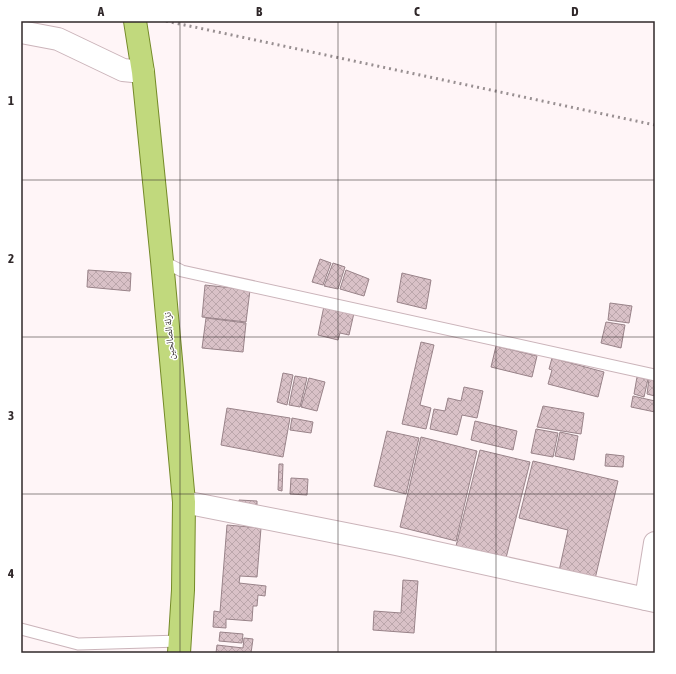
<svg xmlns="http://www.w3.org/2000/svg" width="676" height="674" viewBox="0 0 676 674" font-family="'Asap Condensed','Noto Naskh Arabic',sans-serif">
<style>
.building{fill:url(#building-cross-hatch);stroke:#998389}
.lines{fill:none;stroke-linecap:round;stroke-linejoin:round}
.lane-casing{stroke:#cbb4ba;stroke-width:13}
.street-casing{stroke:#cbb4ba;stroke-width:24}
.primary-casing{stroke:#748a28;stroke-width:24}
.lane{stroke:#fff;stroke-width:11}
.street{stroke:#fff;stroke-width:22}
.primary{stroke:#c1d97d;stroke-width:22}
.rail{stroke:#988f91;stroke-width:3;stroke-dasharray:2 4;stroke-linecap:butt}
.grid{fill:none;stroke:#30282a;stroke-width:1;stroke-opacity:0.55}
.labels{text-anchor:middle;dominant-baseline:central;stroke-width:3;stroke-linejoin:round;paint-order:stroke}
.street-label{font-size:10px;fill:#30282a;stroke:#fff}
.neatline{fill:none;stroke:#30282a;stroke-width:1.5}
.grid-label{font-size:13px;text-anchor:middle;font-weight:bold;fill:#30282a}
</style>
<defs>
<pattern id="building-cross-hatch" width="8" height="8" patternUnits="userSpaceOnUse"><rect width="8" height="8" fill="#d9c1c7"/><path d="M0 0l8 8M0 8l8-8" fill="none" stroke="#bba6ab"/></pattern>
</defs>
<rect width="100%" height="100%" fill="#fff5f7"/>
<g class="building">
<path d="M320,259L331,263L323,285L312,282Z"/>
<path d="M333,263L345,267L338,289L324,286Z"/>
<path d="M88,270L131,273L130,291L87,287Z"/>
<path d="M346,270L369,279L364,296L340,289Z"/>
<path d="M402,273L431,280L426,309L397,302Z"/>
<path d="M205,285L250,290L246,322L202,317Z"/>
<path d="M610,303L632,306L629,323L608,320Z"/>
<path d="M324,306L354,313L349,335L340,333L338,340L318,335Z"/>
<path d="M206,318L246,323L243,352L202,348Z"/>
<path d="M606,322L625,325L621,348L601,343Z"/>
<path d="M421,342L434,345L420,405L431,408L426,429L402,424Z"/>
<path d="M496,346L537,356L532,377L491,367Z"/>
<path d="M552,358L604,372L598,397L548,384L552,370L549,369Z"/>
<path d="M283,373L293,375L287,405L277,402Z"/>
<path d="M295,376L307,378L300,407L289,405Z"/>
<path d="M637,377L648,379L644,397L634,394Z"/>
<path d="M309,378L325,382L317,411L301,407Z"/>
<path d="M649,379L655,380V396L647,394Z"/>
<path d="M464,387L483,391L477,418L462,415L457,435L430,429L434,409L445,411L448,398L461,401Z"/>
<path d="M633,396L655,401V412L631,407Z"/>
<path d="M543,406L584,413L581,434L537,427Z"/>
<path d="M227,408L290,418L283,457L221,445Z"/>
<path d="M292,418L313,422L311,433L290,430Z"/>
<path d="M475,421L517,431L513,450L471,440Z"/>
<path d="M536,429L558,433L553,457L531,453Z"/>
<path d="M387,431L419,438L406,494L374,486Z"/>
<path d="M560,432L578,436L574,460L555,456Z"/>
<path d="M421,437L477,451L456,541L400,527Z"/>
<path d="M480,450L530,462L506,558L456,546Z"/>
<path d="M606,454L624,456L623,467L605,466Z"/>
<path d="M533,461L618,481L595,579L559,571L568,530L519,518Z"/>
<path d="M279,464H283L282,491L278,490Z"/>
<path d="M291,478L308,479L307,495L290,494Z"/>
<path d="M239,500L257,501V508L239,505Z"/>
<path d="M227,525L261,528L257,577L240,576L239,583L266,586L265,596L258,595L257,606H253L252,621L226,619V628L213,627L214,611L220,612Z"/>
<path d="M403,580L418,581L414,633L373,630L374,611L401,613Z"/>
<path d="M220,632L243,634L242,643L219,641Z"/>
<path d="M244,638L253,639L251,653H216L217,645L243,648Z"/>
</g>
<g class="lines">
<g class="lane-casing">
<g id="lane">
<path d="M162,261L182,271L655,375"/>
<path d="M21,629L78,644L180,641"/>
</g>
</g>
<g class="street-casing">
<g id="street">
<path d="M21,32L58,39L123,70L143,72"/>
<path d="M184,502L396,544L655,601"/>
<path d="M646,599L655,543"/>
</g>
</g>
<g class="primary-casing">
<path id="primary" d="M135,21L143,72L162,261L184,502L183,590L179,653"/>
</g>
<use href="#lane" class="lane"/>
<use href="#street" class="street"/>
<use href="#primary" class="primary"/>
<path class="rail" d="M166,21L655,125"/>
</g>
<path class="grid" d="M180,21V653M338,21V653M496,21V653M21,180H655M21,337H655M21,494H655"/>
<g class="labels">
<g class="street-label">
<text transform="translate(169 336) rotate(-95)">نزلة الصالحين</text>
</g>
</g>
<rect width="676" height="674" fill="none" stroke="#ffffff" stroke-width="44"/>
<rect x="22" y="22" width="632" height="630" class="neatline"/>
<g class="grid-label">
<text x="101" y="16">A</text>
<text x="259" y="16">B</text>
<text x="417" y="16">C</text>
<text x="575" y="16">D</text>
<text x="11" y="105">1</text>
<text x="11" y="263">2</text>
<text x="11" y="420">3</text>
<text x="11" y="578">4</text>
</g>
</svg>
